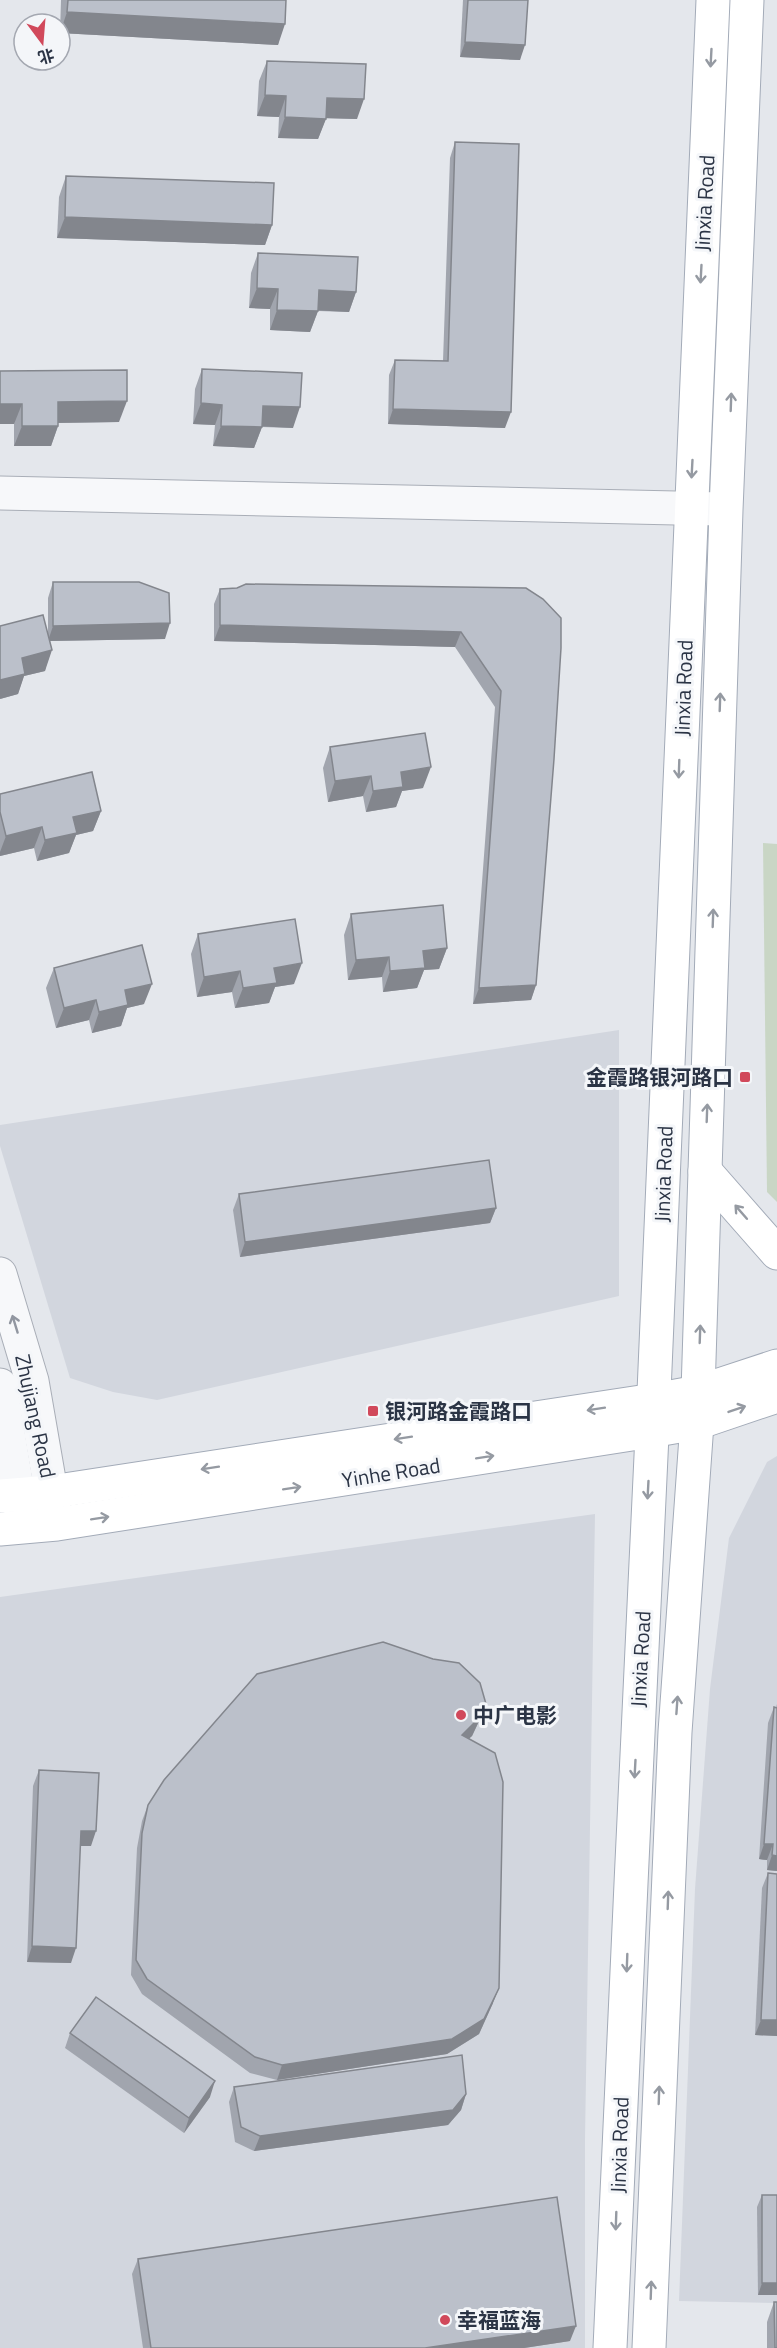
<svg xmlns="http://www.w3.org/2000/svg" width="777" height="2348" viewBox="0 0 777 2348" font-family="'Titillium Web','Noto Sans SC',sans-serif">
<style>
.built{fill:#d2d6de}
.green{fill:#c9d6c5}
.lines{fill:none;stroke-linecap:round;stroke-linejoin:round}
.minor-casing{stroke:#a9aeb7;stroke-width:35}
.major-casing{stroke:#a3abb8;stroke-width:35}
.minor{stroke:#f7f8fa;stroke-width:33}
.major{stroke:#fff;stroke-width:33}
.wall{fill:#a1a5ae}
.shaded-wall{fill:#83868d}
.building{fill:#bbc0ca;stroke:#83868d;stroke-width:1.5}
.oneway{stroke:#959aa2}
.oneway2{stroke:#9196a0}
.poi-dot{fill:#d1495b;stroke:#f4f6f9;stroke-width:2}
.labels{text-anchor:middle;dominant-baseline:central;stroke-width:6;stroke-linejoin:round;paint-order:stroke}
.street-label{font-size:21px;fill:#2b3445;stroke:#f4f6f9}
.poi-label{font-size:21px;font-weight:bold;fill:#2b3445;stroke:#f4f6f9;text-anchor:start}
</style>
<rect width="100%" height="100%" fill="#e4e7ec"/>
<g class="built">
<path d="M619,1030V1296L157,1400L113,1392L70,1378L0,1146V1125Z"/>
<path d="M777,1456V2303L679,2301L695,1889L710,1689L729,1538L767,1462Z"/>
<path d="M595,1514L585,2140V2348H0V1597Z"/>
</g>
<path class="green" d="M763,843L777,844V1202L767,1192Z"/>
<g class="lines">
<g class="minor-casing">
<g id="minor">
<path d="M0,493L721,509"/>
<path d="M0,1274L32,1381L56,1520"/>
<path d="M0,1385L23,1523"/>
</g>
</g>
<g class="major-casing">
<g id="major">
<path d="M705,1171L777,1253"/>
<path d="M0,1496L51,1492L654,1400L698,1392L777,1366"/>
<path d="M0,1529L57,1524L651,1431L697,1423L777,1396"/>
<path d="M610,2348C624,2029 639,1711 654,1392C676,928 692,464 713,0"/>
<path d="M649,2348L675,1732L697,1423L726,510L747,0"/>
</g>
</g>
<use href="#minor" class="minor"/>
<use href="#major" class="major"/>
</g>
<g class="wall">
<path d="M61,0H286L278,45L60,33Z"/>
<path d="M463,0H528L520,60L460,57Z"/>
<path d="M267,61L357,119L326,118L318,139L278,138L279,117L257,116L259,81Z"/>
<path d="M455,142L505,428L388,424L389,375L395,360L443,361L450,158Z"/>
<path d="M66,176L272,225L265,245L57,238L59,197Z"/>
<path d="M258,253L356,292L349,312L318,311L310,332L270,330V309L249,308L251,273Z"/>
<path d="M202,369L293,428L262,427L254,448L213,446L215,425L193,424L195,389Z"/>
<path d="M0,371L119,422L58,423V426L51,446H14V424H0Z"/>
<path d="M53,582L165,639L50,641L45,671L24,676L18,694L0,699L48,633V598Z"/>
<path d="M526,588L536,985L531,1000L473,1004L495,707L455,647L214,641V604L220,589Z"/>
<path d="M330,747L423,788L402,791L396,807L366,812L363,796L328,802L323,768Z"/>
<path d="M0,794L101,811L93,831L76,835L69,853L37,861L34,848L0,856Z"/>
<path d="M351,914L447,948L439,969L424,970L417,988L383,992L382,977L348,980L344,935Z"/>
<path d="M198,934L294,984L275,987L269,1003L235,1008L232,992L197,997L191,954Z"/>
<path d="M54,968L144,1004L127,1008L121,1026L92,1033L89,1020L56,1028L46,988Z"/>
<path d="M239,1194L496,1208L490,1223L240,1257L233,1210Z"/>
<path d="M486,1704L480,1719L472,1736L469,1738L493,2003L479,2034L447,2054L277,2080L250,2073L142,1994L131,1975L137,1848L142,1821L148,1805Z"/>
<path d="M777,1704V1871L767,1870V1860L759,1859L768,1723L774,1707L776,1708Z"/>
<path d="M39,1770L91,1846H80L71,1963L27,1962L33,1786Z"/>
<path d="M768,1873L777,2036L755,2035L762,1888Z"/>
<path d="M70,2033L210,2097L184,2133L65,2048Z"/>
<path d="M234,2087L466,2094L461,2110L448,2125L254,2151L235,2142L229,2102Z"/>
<path d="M762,2195H777V2295H758L757,2207Z"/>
<path d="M138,2259L570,2341L524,2348H143L132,2274Z"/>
<path d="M774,2302L777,2348H767V2322Z"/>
</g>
<g class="shaded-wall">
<path d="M67,12L285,24L278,45L60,33Z"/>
<path d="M465,42L525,45L520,60L460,57Z"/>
<path d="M265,95L286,96L279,117L257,116Z"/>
<path d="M327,98L364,99L357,119L319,118Z"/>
<path d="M285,117L326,119L318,139L278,138Z"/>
<path d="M65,217L272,225L265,245L57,238Z"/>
<path d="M257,288L278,289L270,309L249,308Z"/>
<path d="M319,290L356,292L349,312L311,310Z"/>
<path d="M277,310L318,311L310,332L270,330Z"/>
<path d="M127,401L119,422L51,423L58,402Z"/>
<path d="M201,403L222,405L215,425L193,424Z"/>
<path d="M0,404H22L14,424H0Z"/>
<path d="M263,406L300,407L293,428L255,426Z"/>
<path d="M393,409L511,412L505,428L388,424Z"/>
<path d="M22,426H58L51,446H14Z"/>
<path d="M221,426L262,427L254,448L213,446Z"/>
<path d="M170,623L165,639L48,641L53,626Z"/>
<path d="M220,625L461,632L455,647L214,641Z"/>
<path d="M52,650L45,671L24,676L18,694L0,699V680L22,658Z"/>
<path d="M431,767L423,788L402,791L396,807L366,812L373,791L401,772Z"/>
<path d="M371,776L363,796L328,802L335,781Z"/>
<path d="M101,811L93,831L76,835L69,853L37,861L45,840L73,817Z"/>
<path d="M42,827L34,848L0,856V852L6,836Z"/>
<path d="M447,948L439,969L424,970L417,988L383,992L390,971L423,951Z"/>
<path d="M389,957L382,977L348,980L356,960Z"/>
<path d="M302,963L294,984L275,987L269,1003L235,1008L243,988L274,968Z"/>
<path d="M240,971L232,992L197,997L204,977Z"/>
<path d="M152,984L144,1004L127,1008L121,1026L92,1033L99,1012L125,990Z"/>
<path d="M536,985L531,1000L473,1004L479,988Z"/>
<path d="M96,1000L89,1020L56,1028L64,1008Z"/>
<path d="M496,1208L490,1223L240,1257L245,1242Z"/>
<path d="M486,1704L480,1719L472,1736L457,1750L462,1735Z"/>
<path d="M81,1831H96L91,1846H75Z"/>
<path d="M764,1844H773L767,1860L759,1859Z"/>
<path d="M772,1855L777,1856V1871L767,1870Z"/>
<path d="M32,1946L76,1948L71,1963L27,1962Z"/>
<path d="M499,1988L493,2003L479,2034L447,2054L277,2080L282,2065Z"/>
<path d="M761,2020H777V2036L755,2035Z"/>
<path d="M215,2081L210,2097L184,2133L189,2118Z"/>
<path d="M466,2094L461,2110L448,2125L254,2151L260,2136Z"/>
<path d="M762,2283H777V2295H758Z"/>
<path d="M576,2326L570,2341L524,2348H425Z"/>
</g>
<g class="building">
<path d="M68,0H286L285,24L67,12Z"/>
<path d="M468,0H528L525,45L465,42Z"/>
<path d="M267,61L366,64L364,99L327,98L326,119L285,117L286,96L265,95Z"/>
<path d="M455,142L519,144L511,412L393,409L395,360L448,361Z"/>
<path d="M66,176L274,183L272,225L65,217Z"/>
<path d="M258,253L358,257L356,292L319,290L318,311L277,310L278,289L257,288Z"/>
<path d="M202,369L302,373L300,407L263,406L262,427L221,426L222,405L201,403Z"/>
<path d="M127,370V401L58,402V426H22V404H0V371Z"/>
<path d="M53,582H139L169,593L170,623L53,626Z"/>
<path d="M246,584L526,588L543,599L561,618V648L554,759L536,985L479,988L501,691L461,632L220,625V589L237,588Z"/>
<path d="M43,615L52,650L22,658L25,674L0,680V626Z"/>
<path d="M425,733L431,767L401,772L403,787L373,791L371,776L335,781L330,747Z"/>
<path d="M92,772L101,811L73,817L77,833L45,840L42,827L6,836L0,812V794Z"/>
<path d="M443,905L447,948L423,951L425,968L390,971L389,957L356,960L351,914Z"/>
<path d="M295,919L302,963L274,968L277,983L243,988L240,971L204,977L198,934Z"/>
<path d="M142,945L152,984L125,990L128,1005L99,1012L96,1000L64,1008L54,968Z"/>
<path d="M489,1160L496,1208L245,1242L239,1194Z"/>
<path d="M383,1642L433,1659L459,1663L480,1683L486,1704L477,1720L462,1735L495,1753L503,1782L499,1988L484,2019L452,2039L282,2065L255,2057L147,1979L136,1960L142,1833L148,1805L164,1780L257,1674Z"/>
<path d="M774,1707L777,1708V1856L772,1855L773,1844H764Z"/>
<path d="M39,1770L99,1773L96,1831H81L76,1948L32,1946Z"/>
<path d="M768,1873L777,1874V2020H761Z"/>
<path d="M96,1997L215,2081L189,2118L70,2033Z"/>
<path d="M462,2055L466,2094L453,2110L260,2136L241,2127L234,2087Z"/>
<rect x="762" y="2195" width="15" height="88"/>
<path d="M557,2197L576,2326L425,2348H151L138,2259Z"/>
<path d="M774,2302H777V2348H775Z"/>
</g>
<defs><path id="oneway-shaft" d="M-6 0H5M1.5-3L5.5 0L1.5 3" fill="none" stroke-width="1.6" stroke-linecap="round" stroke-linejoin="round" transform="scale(1.5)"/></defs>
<g class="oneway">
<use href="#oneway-shaft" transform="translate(711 58) rotate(93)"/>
<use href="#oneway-shaft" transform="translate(701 274) rotate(93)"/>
<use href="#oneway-shaft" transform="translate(731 402) rotate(-88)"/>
<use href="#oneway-shaft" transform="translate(692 469) rotate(93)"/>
<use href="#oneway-shaft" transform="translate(720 702) rotate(-88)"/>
<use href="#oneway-shaft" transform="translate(679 769) rotate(92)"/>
<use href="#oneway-shaft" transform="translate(713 918) rotate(-88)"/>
<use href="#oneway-shaft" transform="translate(707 1113) rotate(-88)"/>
<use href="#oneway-shaft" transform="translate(741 1212) rotate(-131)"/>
<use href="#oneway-shaft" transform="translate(700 1334) rotate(-88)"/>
<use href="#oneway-shaft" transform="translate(596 1409) rotate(171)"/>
<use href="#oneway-shaft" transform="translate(737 1409) rotate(-19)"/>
<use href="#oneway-shaft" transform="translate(403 1438) rotate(171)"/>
<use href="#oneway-shaft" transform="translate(485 1457) rotate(-9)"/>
<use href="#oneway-shaft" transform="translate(210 1468) rotate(171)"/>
<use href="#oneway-shaft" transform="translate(292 1488) rotate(-9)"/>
<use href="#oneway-shaft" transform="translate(648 1490) rotate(93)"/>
<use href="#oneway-shaft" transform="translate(100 1518) rotate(-9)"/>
<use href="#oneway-shaft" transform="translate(677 1705) rotate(-86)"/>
<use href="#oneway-shaft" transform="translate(635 1769) rotate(93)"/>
<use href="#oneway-shaft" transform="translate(668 1900) rotate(-88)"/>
<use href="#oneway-shaft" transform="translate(627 1963) rotate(92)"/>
<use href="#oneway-shaft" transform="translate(659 2095) rotate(-88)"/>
<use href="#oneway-shaft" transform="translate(616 2221) rotate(92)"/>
<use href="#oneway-shaft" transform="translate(651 2290) rotate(-88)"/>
</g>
<use class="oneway2" href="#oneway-shaft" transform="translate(15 1324) rotate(-107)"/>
<g class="poi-dot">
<rect x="739" y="1071" width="12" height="12" rx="3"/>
<rect x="367" y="1405" width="12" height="12" rx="3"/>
<circle cx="461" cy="1715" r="6"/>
<circle cx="445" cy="2320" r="6"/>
</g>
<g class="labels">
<g class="street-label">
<text transform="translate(704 203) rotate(-87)">Jinxia Road</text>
<text transform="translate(683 688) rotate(-88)">Jinxia Road</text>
<text transform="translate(663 1174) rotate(-88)">Jinxia Road</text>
<text transform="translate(36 1416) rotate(78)">Zhujiang Road</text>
<text transform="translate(391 1472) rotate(-9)">Yinhe Road</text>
<text transform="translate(640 1659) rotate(-87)">Jinxia Road</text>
<text transform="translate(619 2145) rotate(-88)">Jinxia Road</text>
</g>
<g class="poi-label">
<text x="733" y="1077" text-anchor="end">金霞路银河路口</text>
<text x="385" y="1411">银河路金霞路口</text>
<text x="473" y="1715">中广电影</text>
<text x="457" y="2320">幸福蓝海</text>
</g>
</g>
<g transform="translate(42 42) rotate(164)"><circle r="28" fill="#f4f6f9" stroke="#a4a8b1" stroke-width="1.5"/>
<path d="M0-4.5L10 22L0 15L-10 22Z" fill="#d1495b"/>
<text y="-9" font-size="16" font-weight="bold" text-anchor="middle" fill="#2b3445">北</text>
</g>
</svg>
